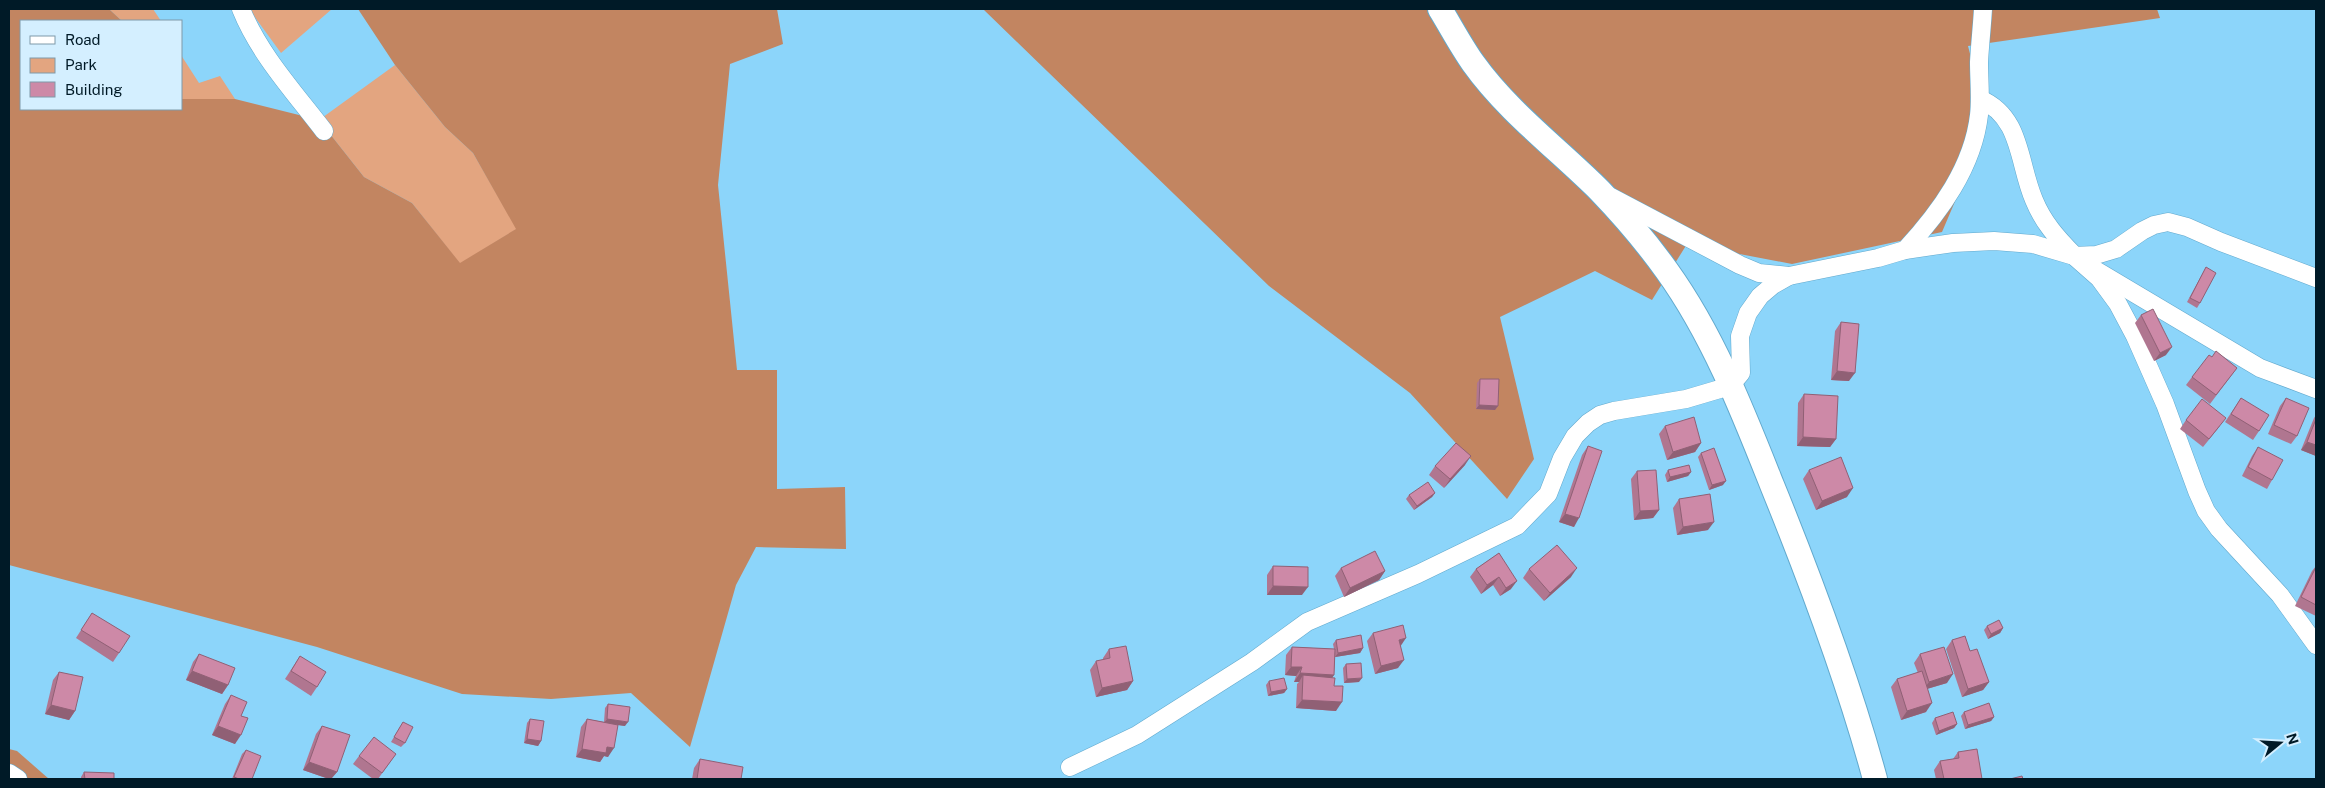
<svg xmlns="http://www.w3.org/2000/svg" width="2325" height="788" viewBox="0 0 2325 788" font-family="'Public Sans',sans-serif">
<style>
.green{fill:#e3a580}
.forest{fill:#c28561}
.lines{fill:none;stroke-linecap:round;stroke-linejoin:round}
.street-casing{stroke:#62a9cd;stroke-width:19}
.secondary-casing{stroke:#62a9cd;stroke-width:26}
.street{stroke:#fff;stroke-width:18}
.secondary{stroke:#fff;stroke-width:24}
.wall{fill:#b07690}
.shaded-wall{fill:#906075}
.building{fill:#cd89a7;stroke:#906075}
</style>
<rect width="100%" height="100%" fill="#8cd5fa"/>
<g class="green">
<path d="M109,9H153L161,21H122Z"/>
<path d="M249,9H332L281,53Z"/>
<path d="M181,55L199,83L220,76L235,99H181Z"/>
<path d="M395,65L445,127L473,153L517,229L460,264L412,203L364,177L319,120Z"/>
</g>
<g class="forest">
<path d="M9,9H109L122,21H21V109H181V99H235L319,120L364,177L412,203L460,263L516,229L473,153L445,127L395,65L358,9H777L783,44L730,64L718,185L737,370H777V489L845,487L846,549L756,547L736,585L690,747L631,693L551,699L462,694L317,647L9,565Z"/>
<path d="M983,9H2157L2160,18L1968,46L1984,108L1965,178L1942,232L1792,264L1687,244L1652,300L1595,271L1500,317L1534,459L1507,499L1410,393L1269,286Z"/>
<path d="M9,749L17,751L49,779H9Z"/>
</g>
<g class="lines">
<g class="street-casing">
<g id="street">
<path d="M241,9C259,54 295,93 324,131"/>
<path d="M1980,99C2022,117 2018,163 2034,200C2043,222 2057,238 2074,255"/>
<path d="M1611,197L1740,265L1759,273L1789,276"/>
<path d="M1905,250C1940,212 1973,167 1979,115C1981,98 1979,80 1979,62C1980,44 1982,26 1983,9"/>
<path d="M2074,256L2096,255L2116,249L2142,231L2154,225L2168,222L2187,227L2221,242L2316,278"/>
<path d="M2097,271L2260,368L2316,389"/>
<path d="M1070,767L1137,735L1252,662L1307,622L1418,574L1517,526L1548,494L1562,458L1575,436L1588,423L1600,415L1614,411L1686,399L1730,386L1741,373L1740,336L1748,313L1760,296L1773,285L1789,276L1878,258L1905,250L1953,243L1994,241L2033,244L2074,256L2099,278L2118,304L2135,336L2165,404L2197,491L2206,511L2219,529L2280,595L2316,645"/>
<path d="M9,773L18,779"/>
</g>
</g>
<g class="secondary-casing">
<path id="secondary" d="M1440,9C1451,27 1461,46 1473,63C1508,112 1558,149 1600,191C1624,216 1647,243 1667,271C1713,335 1743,412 1772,485C1811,581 1848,679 1875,779"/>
</g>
<use href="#street" class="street"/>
<use href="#secondary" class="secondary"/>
</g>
<g class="wall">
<path d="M2206,267L2200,303L2197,308L2187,302Z"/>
<path d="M2141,315L2166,355L2154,361L2135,323Z"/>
<path d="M1841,322L1849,381L1831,380L1835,331Z"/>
<path d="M2212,357L2237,368L2210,404L2186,385L2192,377Z"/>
<path d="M1480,379L1498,406L1495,410L1476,409L1477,383Z"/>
<path d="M1804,394L1836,439L1830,447L1797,446L1798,403Z"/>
<path d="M2241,398L2259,431L2253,440L2225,422Z"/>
<path d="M2286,398L2297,436L2291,444L2268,434L2280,406Z"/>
<path d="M2316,415V456L2301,450L2314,418Z"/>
<path d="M2186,420L2220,426L2203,447L2180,429Z"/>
<path d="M1665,426L1701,443L1695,452L1667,460L1659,434Z"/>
<path d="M1588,446L1574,527L1559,522L1582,455Z"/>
<path d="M2258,447L2272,480L2267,489L2242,476L2252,456Z"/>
<path d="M1701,453L1723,485L1709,490L1698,457Z"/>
<path d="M1465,465L1444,488L1429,475L1435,466Z"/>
<path d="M1668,470L1691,472L1688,476L1667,482L1665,475Z"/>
<path d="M1809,470L1847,497L1816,510L1803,479Z"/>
<path d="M1637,471L1659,510L1653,518L1634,520L1631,479Z"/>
<path d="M1435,493L1432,497L1414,510L1406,499L1409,495Z"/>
<path d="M1679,499L1708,530L1677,535L1673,508Z"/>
<path d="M1499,553L1511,589L1500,596L1493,585L1481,594L1470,577L1476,569Z"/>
<path d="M1273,566L1302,595H1267V575Z"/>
<path d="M2316,566V616L2295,606L2312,571Z"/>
<path d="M1341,568L1385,571L1379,580L1344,597L1335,576Z"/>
<path d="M1529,569L1571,577L1544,601L1523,578Z"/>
<path d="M92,613L119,653L113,662L76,638Z"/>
<path d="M1987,626L2003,628L2000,633L1988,639L1984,630Z"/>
<path d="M1373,633L1401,646L1398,668L1375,674L1367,641Z"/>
<path d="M1336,640L1363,648L1360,653L1335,657L1334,675L1332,677L1334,686L1336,711L1296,708L1297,684L1299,682H1294L1296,676L1285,675L1286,655L1292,647L1334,649L1333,644Z"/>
<path d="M1952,640L1970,651L1989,682L1983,690L1962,697L1946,649Z"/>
<path d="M1109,649L1133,681L1127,690L1096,697L1090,670L1096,661L1103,660V658Z"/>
<path d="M199,654L228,685L222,694L186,680L193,662Z"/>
<path d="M1920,654L1947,683L1927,689L1926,712L1901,720L1891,687L1897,679L1918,673L1914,663Z"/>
<path d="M300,656L317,687L311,696L285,679Z"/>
<path d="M1346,664L1359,682L1344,683L1343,668Z"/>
<path d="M59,672L75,711L69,720L45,714L53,680Z"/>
<path d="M1269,681L1287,689L1284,693L1268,696L1266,685Z"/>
<path d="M231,695L241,716L235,744L212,735L225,704Z"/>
<path d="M608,704L625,726L618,725L608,757L604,756L600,762L576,757L581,727L587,719L604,722L605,708Z"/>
<path d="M1964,712L1994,717L1991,721L1965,729L1961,716Z"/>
<path d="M1935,718L1957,724L1954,728L1936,735L1932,723Z"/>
<path d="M530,719L541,741L538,746L524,743L527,723Z"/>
<path d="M403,722L405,743L401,747L391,742Z"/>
<path d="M322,726L337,772L331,779H329L303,770L316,734Z"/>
<path d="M246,750L252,779H232L242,754Z"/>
<path d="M1958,752L1982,779H1936L1934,770L1940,761L1953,759Z"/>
<path d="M396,754L378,779H373L353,764L359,756Z"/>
<path d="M700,759L741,779H692L694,768Z"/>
<path d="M84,772L114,779H81V777Z"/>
</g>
<g class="shaded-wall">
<path d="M2172,347L2166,355L2154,361L2160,353Z"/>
<path d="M1837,371L1855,373L1849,381L1831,380Z"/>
<path d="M1479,405L1498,406L1495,410L1476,409Z"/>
<path d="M1803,437L1836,439L1830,447L1797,446Z"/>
<path d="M2307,442L2316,445V456L2301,450Z"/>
<path d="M1701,443L1695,452L1667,460L1673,452Z"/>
<path d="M1471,456L1465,465L1444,488L1450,479Z"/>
<path d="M1691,472L1688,476L1667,482L1670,477Z"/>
<path d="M1726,481L1723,485L1709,490L1712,485Z"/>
<path d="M1853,488L1847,497L1816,510L1822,501Z"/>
<path d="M1435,493L1432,497L1414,510L1417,506Z"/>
<path d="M1659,510L1653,518L1634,520L1640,511Z"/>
<path d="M1565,514L1579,518L1574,527L1559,522Z"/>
<path d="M1714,522L1708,530L1677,535L1683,527Z"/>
<path d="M1577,568L1571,577L1544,601L1550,593Z"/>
<path d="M1385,571L1379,580L1344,597L1350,588Z"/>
<path d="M1499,577L1493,585L1481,594L1487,585Z"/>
<path d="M1517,581L1511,589L1500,596L1506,588Z"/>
<path d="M1273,586L1308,587L1302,595H1267Z"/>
<path d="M2003,628L2000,633L1988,639L1991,634Z"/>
<path d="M1406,638L1400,647L1399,640Z"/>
<path d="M1363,648L1360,653L1335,657L1338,653Z"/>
<path d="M1404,660L1398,668L1375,674L1381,666Z"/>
<path d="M1291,667H1302L1296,676L1285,675Z"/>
<path d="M192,671L228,685L222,694L186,680Z"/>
<path d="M1300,673L1334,675L1328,684L1303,675L1299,682H1294Z"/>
<path d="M1953,674L1947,683L1923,690L1929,682Z"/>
<path d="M1362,678L1359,682L1344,683L1347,679Z"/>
<path d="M1133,681L1127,690L1096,697L1102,688Z"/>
<path d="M1989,682L1983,690L1962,697L1968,689Z"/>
<path d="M1287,689L1284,693L1268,696L1271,692Z"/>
<path d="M1302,700L1342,702L1336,711L1296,708Z"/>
<path d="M1932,703L1926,712L1901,720L1907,711Z"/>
<path d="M51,705L75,711L69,720L45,714Z"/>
<path d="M1994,717L1991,721L1965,729L1968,725Z"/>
<path d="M607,719L628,722L625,726L604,723Z"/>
<path d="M1957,724L1954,728L1936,735L1939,731Z"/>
<path d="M218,726L241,735L235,744L212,735Z"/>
<path d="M527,739L541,741L538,746L524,743Z"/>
<path d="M607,747L614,748L608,757L604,756L600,762L576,757L582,749Z"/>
<path d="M309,762L337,772L331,779H329L303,770Z"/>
</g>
<g class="building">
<path d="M2206,267L2216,273L2200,303L2190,298Z"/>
<path d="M2153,309L2172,347L2160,353L2141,315Z"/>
<path d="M1841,322L1859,324L1855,373L1837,371Z"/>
<path d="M2216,351L2237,368L2216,395L2192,377L2209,355L2212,357Z"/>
<path d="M1480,379H1499L1498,406L1479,405Z"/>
<path d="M1804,394L1838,396L1836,439L1803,437Z"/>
<path d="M2241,398L2269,415L2259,431L2231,414Z"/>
<path d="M2286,398L2309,408L2297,436L2274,425Z"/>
<path d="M2202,399L2226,418L2209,439L2186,420Z"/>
<path d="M1694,417L1701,443L1673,452L1665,426Z"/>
<path d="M2316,419V445L2307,442Z"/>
<path d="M1456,443L1471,456L1450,479L1435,466Z"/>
<path d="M1588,446L1602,451L1579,518L1565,514Z"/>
<path d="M2258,447L2283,460L2272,480L2248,467Z"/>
<path d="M1714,448L1726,481L1712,485L1701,453Z"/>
<path d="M1841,457L1853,488L1822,501L1809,470Z"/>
<path d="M1689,465L1691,472L1670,477L1668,470Z"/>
<path d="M1656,470L1659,510L1640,511L1637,471Z"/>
<path d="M1428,482L1435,493L1417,506L1409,495Z"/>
<path d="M1710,494L1714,522L1683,527L1679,499Z"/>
<path d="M1557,545L1577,568L1550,593L1529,569Z"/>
<path d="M1375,551L1385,571L1350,588L1341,568Z"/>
<path d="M1499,553L1517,581L1506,588L1499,577L1487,585L1476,569Z"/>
<path d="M1273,566L1308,567V587L1273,586Z"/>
<path d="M2316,567V605L2301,597Z"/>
<path d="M92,613L130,636L119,653L81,630Z"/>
<path d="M1999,620L2003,628L1991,634L1987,626Z"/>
<path d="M1403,625L1406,638L1399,640L1404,660L1381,666L1373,633Z"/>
<path d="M1361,635L1363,648L1338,653L1336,640Z"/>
<path d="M1965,636L1970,651L1977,649L1989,682L1968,689L1952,640Z"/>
<path d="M1126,646L1133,681L1102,688L1096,661L1110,658L1109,649Z"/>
<path d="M1292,647L1335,649L1334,675L1300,673L1302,667H1291Z"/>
<path d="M1944,647L1953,674L1929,682L1920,654Z"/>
<path d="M199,654L235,668L228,685L192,671Z"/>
<path d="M300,656L326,672L317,687L291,671Z"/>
<path d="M1361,663L1362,678L1347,679L1346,664Z"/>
<path d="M1922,671L1932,703L1907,711L1897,679Z"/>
<path d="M59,672L83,677L75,711L51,705Z"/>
<path d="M1303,675L1335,678L1334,686H1343L1342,702L1302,700Z"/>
<path d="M1284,678L1287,689L1271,692L1269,681Z"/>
<path d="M231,695L247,702L241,716L248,718L241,735L218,726Z"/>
<path d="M1989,703L1994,717L1968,725L1964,712Z"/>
<path d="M608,704L630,707L628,722L607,719Z"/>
<path d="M1953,712L1957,724L1939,731L1935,718Z"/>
<path d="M530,719L544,721L541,741L527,739Z"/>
<path d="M587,719L618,725L614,748L607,747L606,753L582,749Z"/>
<path d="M403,722L413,727L405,743L394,737Z"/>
<path d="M322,726L350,735L337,772L309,762Z"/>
<path d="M374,737L396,754L382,773L359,756Z"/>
<path d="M1977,749L1982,779H1944L1940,761L1959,758L1958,752Z"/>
<path d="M246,750L261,756L252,779H239L234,777Z"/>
<path d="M700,759L743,767L741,779H697Z"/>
<path d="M84,772L114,773V779H85Z"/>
<path d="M2022,776L2023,779H2010Z"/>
</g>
<rect width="2325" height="788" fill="none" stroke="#001a27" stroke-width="20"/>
<rect x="20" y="20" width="162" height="90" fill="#d4efff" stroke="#7f9aa9"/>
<rect x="30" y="36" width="25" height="8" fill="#ffffff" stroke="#7f9aa9"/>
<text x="65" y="45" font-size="15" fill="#001a27">Road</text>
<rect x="30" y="58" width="25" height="15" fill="#e3a580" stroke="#7f9aa9"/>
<text x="65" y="70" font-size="15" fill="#001a27">Park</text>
<rect x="30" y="82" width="25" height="15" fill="#cd89a7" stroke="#7f9aa9"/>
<text x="65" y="95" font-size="15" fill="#001a27">Building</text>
<g transform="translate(2280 743) rotate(72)" stroke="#d4efff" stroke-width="4" paint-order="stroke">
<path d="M0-4L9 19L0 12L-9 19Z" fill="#001a27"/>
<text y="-8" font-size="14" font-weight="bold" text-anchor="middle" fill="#001a27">N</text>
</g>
</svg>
